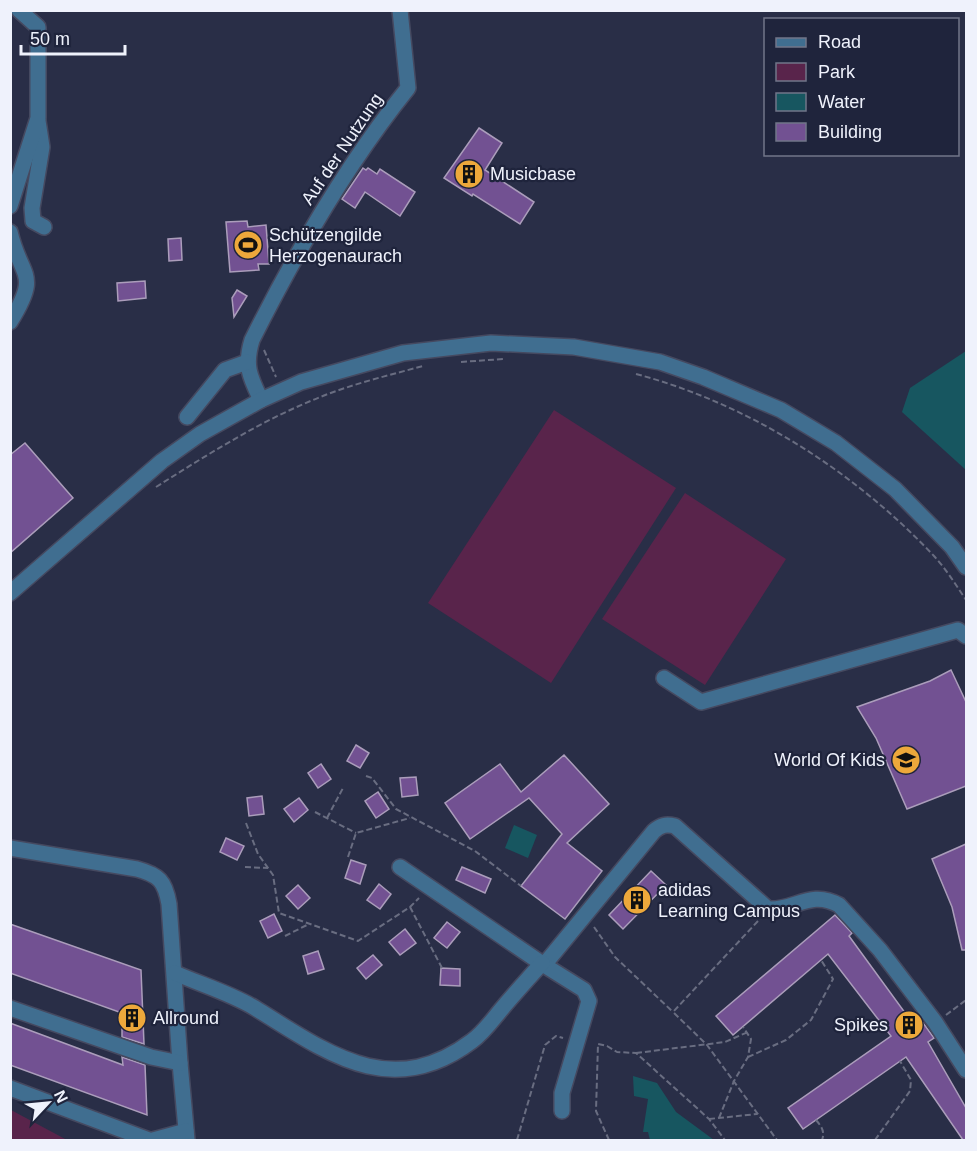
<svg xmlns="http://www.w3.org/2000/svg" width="977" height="1151" viewBox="0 0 977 1151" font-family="Helvetica,sans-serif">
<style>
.green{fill:#59244b}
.water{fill:#175660}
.building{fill:#725192;stroke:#ab9dbb;stroke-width:1.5}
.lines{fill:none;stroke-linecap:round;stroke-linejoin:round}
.minor-casing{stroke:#454960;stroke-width:18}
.path{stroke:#696d81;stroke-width:2;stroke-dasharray:6 3;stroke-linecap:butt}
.minor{stroke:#406e90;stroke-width:15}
.labels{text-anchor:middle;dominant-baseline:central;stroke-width:4.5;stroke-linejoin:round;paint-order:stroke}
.street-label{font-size:18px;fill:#eff2fc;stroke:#1f243c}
.poi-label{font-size:18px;fill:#eff2fc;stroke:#1f243c;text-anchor:start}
</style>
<rect width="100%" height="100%" fill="#292e47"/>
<g class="green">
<path d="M554,410L676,488L551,683L428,603Z"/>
<path d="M685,493L786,559L705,685L602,619Z"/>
<path d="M11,1110L67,1140H11Z"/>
</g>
<g class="water">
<path d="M966,351V470L902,412L910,388Z"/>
<path d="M514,825L537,835L528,858L505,848Z"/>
<path d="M633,1076L657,1083L676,1112L714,1140H650L648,1132H643L648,1099L634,1096Z"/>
</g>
<g class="building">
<path d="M479,128L502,143L485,170L534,202L520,224L473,194L472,196L444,178Z"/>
<path d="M363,168L366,170L368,168L377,174L380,169L415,192L400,216L365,192L355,208L342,199Z"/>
<path d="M247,221L248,227L266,225L269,264H258L259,270L230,272L226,222Z"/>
<path d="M181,238L182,260L169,261L168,239Z"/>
<path d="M145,281L146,298L118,301L117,283Z"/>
<path d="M237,290L247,296L234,317L232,298Z"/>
<path d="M25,443L73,498L10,553V455Z"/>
<path d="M951,670L966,702V786L907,809L876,738L857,707L930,681Z"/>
<path d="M356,745L369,753L360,768L347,761Z"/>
<path d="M564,755L609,804L567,843L602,871L565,919L521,886L562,834L529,798L470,839L445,803L500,764L521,792Z"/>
<path d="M321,764L331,779L318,788L308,773Z"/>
<path d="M416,777L418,795L402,797L400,778Z"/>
<path d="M378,792L389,809L376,818L365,801Z"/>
<path d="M262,796L264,814L249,816L247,798Z"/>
<path d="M299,798L308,810L294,822L284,809Z"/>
<path d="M226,838L244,846L237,860L220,852Z"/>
<path d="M966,844V950H962L952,907L932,859Z"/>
<path d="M351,860L366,865L360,884L345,878Z"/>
<path d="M462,867L491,879L485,893L456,880Z"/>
<path d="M651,871L666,885L623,929L609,915Z"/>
<path d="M379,884L391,894L380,909L367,900Z"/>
<path d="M298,885L310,898L298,909L286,896Z"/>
<path d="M274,914L282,931L268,938L260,921Z"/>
<path d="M835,915L852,933L849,936L911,1021L918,1016L934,1038L928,1042L966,1108V1140H963L906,1057L803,1129L788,1108L891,1036L828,954L733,1035L716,1016Z"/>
<path d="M447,922L460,932L447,948L434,938Z"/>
<path d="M10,924L141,970L144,1044L122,1037V1013L10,973Z"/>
<path d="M405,929L416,943L400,955L389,942Z"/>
<path d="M318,951L324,969L308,974L303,956Z"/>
<path d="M373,955L382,965L366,979L357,968Z"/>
<path d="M441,968L460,969V986L440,985Z"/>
<path d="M10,1023L123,1065L122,1057L145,1065L147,1115L10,1065Z"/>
</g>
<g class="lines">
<g class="minor-casing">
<g id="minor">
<path d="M38,121L42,147L32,208L33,221L44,227"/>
<path d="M10,206L38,118V27L19,10"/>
<path d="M10,232C21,279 41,272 10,322"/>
<path d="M261,400C250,377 244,366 252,340C296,252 346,165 408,88L400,10"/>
<path d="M187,417L225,370L247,362"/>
<path d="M10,593L162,461L200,434L261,400L301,382L403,353L491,343L574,347L660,362L703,377L781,410L836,443L895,489L952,547L966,567"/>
<path d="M664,678L701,702L958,630L966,636"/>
<path d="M10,848L137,869C159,875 165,881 169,904L180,1063L187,1140"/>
<path d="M400,867L544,965L654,831C661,825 666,824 675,826L768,909C795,911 810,889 839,905L880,950L935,1022L966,1070"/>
<path d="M544,965L584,990L589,1001L562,1093V1111"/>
<path d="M175,973C202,985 230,993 255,1008C326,1052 391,1102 472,1041C483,1033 491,1022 500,1011C513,995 528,979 542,963"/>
<path d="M10,1008L151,1057L180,1063"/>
<path d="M10,1088L149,1140"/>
<path d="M153,1140L186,1131"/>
</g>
</g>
<g class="path">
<path d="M264,350L276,377"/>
<path d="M461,362L503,359"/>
<path d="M636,374C749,404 854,471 934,556C946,569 956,585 966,600"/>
<path d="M156,487C207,455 257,423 313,400C348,385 386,376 423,366"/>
<path d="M366,776L372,778L396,809L475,851L521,886"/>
<path d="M315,812L356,833"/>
<path d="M327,818L343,788"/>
<path d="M246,823L258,854L273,875L279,913L358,941L410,907L419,898"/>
<path d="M348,857L356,833L410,818"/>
<path d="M245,867L268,868"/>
<path d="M410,907L442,968"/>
<path d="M758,921L673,1012L707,1045L777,1140"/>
<path d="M594,927L615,957L673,1012"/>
<path d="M285,936L309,924"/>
<path d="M946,1015L966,1000"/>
<path d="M636,1053L725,1042L748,1032"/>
<path d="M748,1057L786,1040L811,1020L833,979L821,960"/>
<path d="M719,1118L734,1081L748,1057L751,1039L743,1027"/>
<path d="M709,1119L757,1114"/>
<path d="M816,1120C822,1127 825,1132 822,1140"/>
<path d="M517,1140L545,1045L556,1036L563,1038"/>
<path d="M609,1140L596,1111L598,1044L607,1046L617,1052L636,1053L709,1119L725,1140"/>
<path d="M875,1140L910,1091L911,1080L900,1061"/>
</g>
<use href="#minor" class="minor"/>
</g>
<defs>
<g id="building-disc" transform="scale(1.5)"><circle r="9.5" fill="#eda83b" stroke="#1f243c"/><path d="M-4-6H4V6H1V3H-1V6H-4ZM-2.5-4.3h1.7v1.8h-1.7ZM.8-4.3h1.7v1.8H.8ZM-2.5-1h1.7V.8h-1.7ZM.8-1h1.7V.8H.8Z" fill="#111"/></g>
<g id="stadium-disc" transform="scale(1.5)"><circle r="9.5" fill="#eda83b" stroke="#1f243c"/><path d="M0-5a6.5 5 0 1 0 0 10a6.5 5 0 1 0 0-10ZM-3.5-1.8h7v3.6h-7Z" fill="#111"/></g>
<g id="school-disc" transform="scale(1.5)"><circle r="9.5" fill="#eda83b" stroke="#1f243c"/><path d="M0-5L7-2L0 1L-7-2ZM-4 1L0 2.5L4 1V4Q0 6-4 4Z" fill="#111"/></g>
</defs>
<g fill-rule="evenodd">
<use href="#building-disc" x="469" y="174"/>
<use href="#stadium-disc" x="248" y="245"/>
<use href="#school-disc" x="906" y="760"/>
<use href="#building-disc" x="637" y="900"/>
<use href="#building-disc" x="132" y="1018"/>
<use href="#building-disc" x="909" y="1025"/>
</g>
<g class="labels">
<g class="street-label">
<text transform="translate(342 149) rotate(-56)">Auf der Nutzung</text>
</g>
<g class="poi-label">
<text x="490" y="174">Musicbase</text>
<text x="269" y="235">Schützengilde<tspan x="269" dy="21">Herzogenaurach</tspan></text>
<text x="885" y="760" text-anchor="end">World Of Kids</text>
<text x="658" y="890">adidas<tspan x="658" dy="21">Learning Campus</tspan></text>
<text x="153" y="1018">Allround</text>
<text x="888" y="1025" text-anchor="end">Spikes</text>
</g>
</g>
<rect width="977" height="1151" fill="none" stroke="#eff2fc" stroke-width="24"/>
<rect x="764" y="18" width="195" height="138" fill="#1f243c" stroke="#727689" stroke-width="1.5"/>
<rect x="776" y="38" width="30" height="9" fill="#406e90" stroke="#727689" stroke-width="1.5"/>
<text x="818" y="48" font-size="18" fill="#eff2fc">Road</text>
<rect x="776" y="63" width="30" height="18" fill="#59244b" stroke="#727689" stroke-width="1.5"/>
<text x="818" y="78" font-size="18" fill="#eff2fc">Park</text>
<rect x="776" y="93" width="30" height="18" fill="#175660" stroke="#727689" stroke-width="1.5"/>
<text x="818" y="108" font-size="18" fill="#eff2fc">Water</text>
<rect x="776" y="123" width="30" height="18" fill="#725192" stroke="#727689" stroke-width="1.5"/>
<text x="818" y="138" font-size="18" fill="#eff2fc">Building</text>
<g transform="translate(48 1103) rotate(64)" stroke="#1f243c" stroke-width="4.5" paint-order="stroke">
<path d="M0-4.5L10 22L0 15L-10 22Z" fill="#eff2fc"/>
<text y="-9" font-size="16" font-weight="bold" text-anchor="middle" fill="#eff2fc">N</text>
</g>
<path d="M21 45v9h104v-9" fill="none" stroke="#eff2fc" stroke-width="3"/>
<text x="30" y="45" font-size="18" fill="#eff2fc" stroke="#1f243c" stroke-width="4.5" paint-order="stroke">50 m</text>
</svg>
